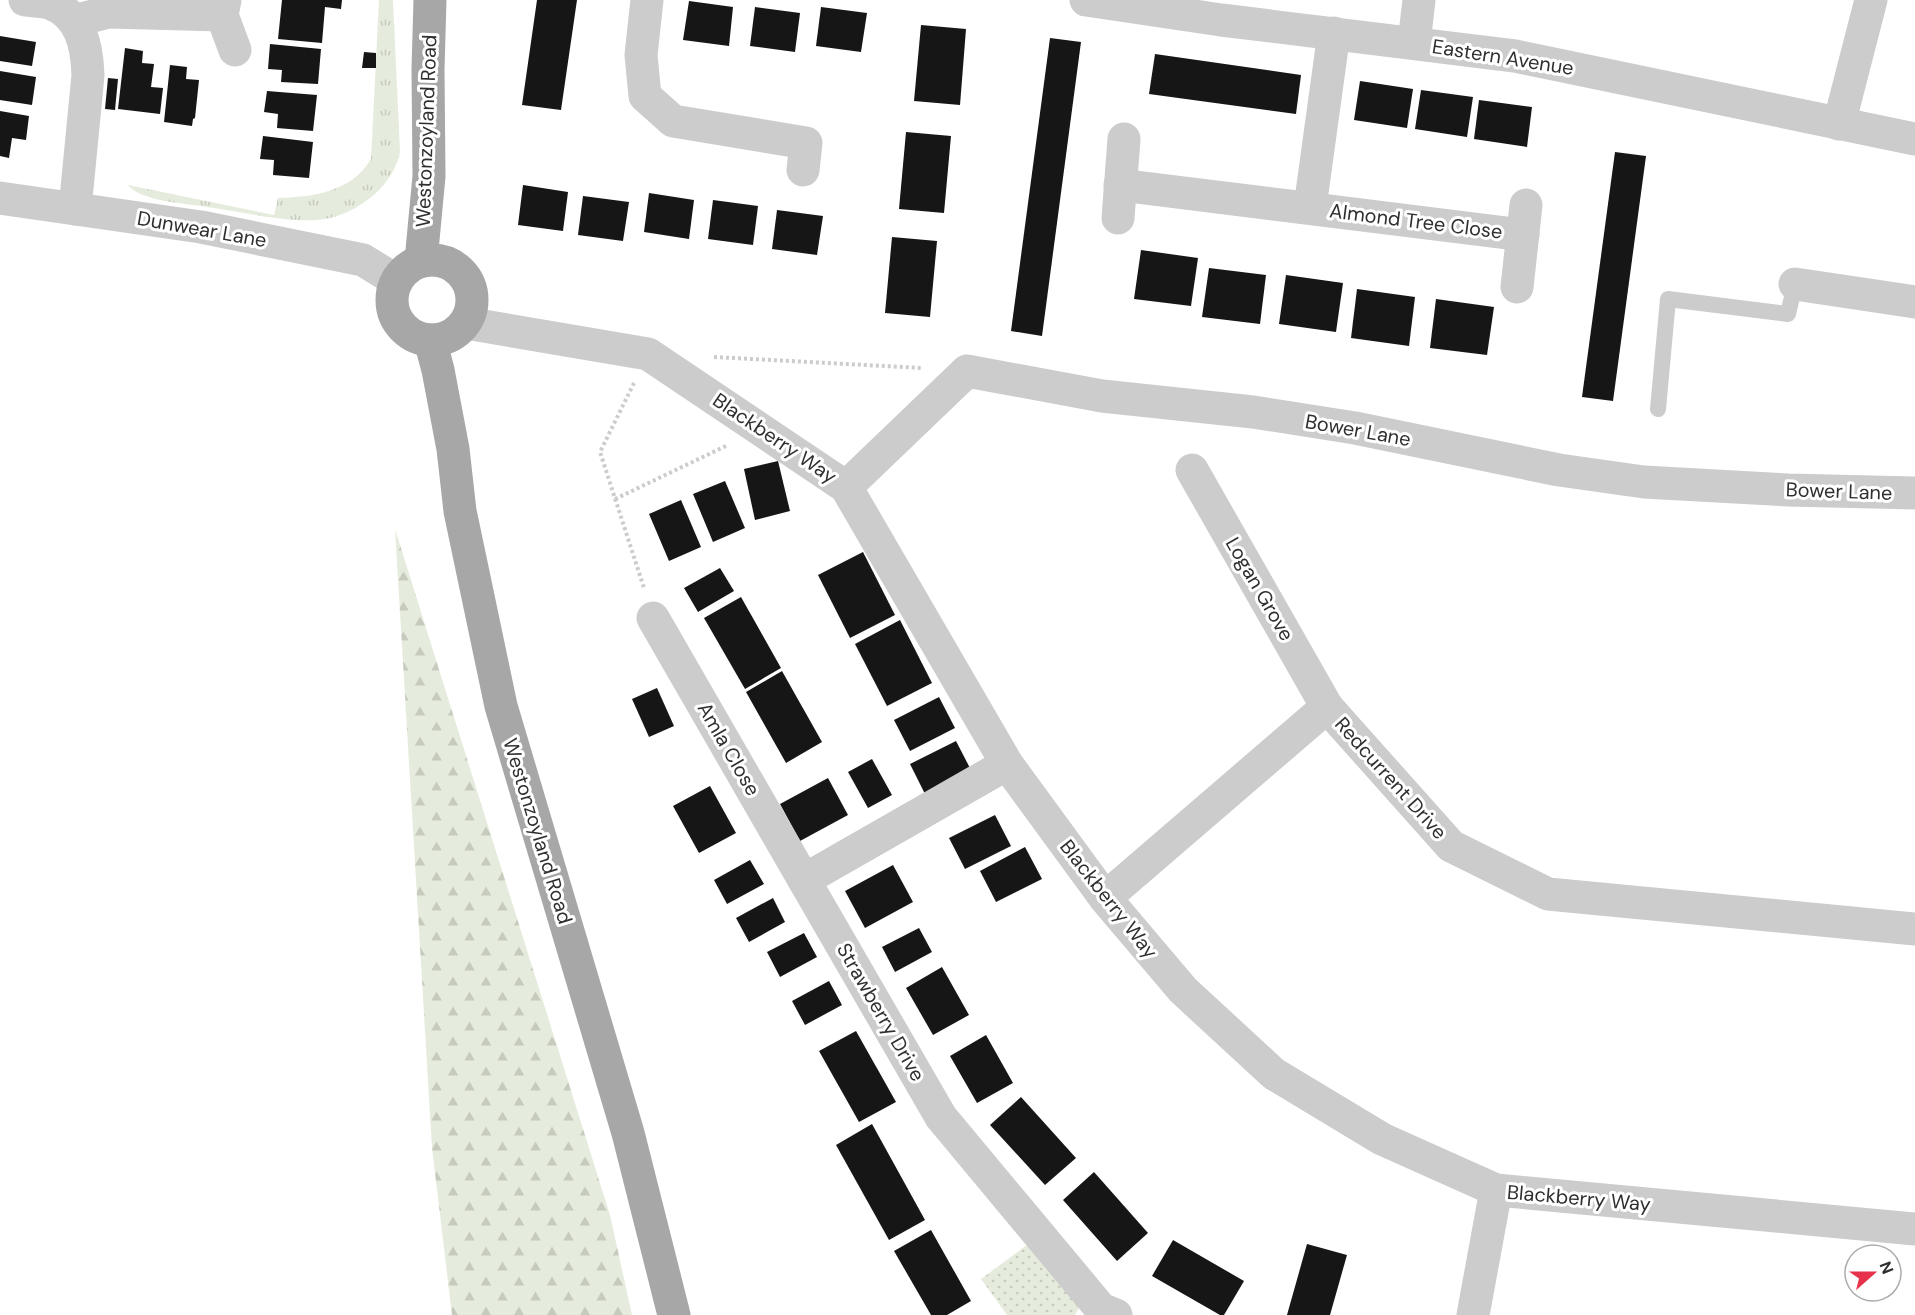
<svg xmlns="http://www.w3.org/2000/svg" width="1915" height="1315" viewBox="0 0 1915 1315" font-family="'DM Sans',sans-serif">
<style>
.grass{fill:url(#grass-tufts)}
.forest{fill:url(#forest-firs)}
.park{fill:url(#park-dots)}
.building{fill:#161616}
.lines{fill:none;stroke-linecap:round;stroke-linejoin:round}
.path{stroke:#ccc;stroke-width:4;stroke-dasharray:3 3;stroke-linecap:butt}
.lane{stroke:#ccc;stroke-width:16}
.street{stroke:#ccc;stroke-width:33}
.primary{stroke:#a7a7a7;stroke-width:33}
.labels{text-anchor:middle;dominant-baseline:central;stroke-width:6;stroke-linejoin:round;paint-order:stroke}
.street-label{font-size:20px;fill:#2f2f2f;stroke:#fff}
</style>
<defs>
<pattern id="grass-tufts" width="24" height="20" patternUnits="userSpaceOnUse" patternTransform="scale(1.5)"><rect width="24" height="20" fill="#e6ecdd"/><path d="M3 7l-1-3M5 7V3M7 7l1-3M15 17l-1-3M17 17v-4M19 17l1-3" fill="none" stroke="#c6cbbe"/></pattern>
<pattern id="forest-firs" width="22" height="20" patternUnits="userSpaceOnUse" patternTransform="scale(1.5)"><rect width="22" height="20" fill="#e6ecdd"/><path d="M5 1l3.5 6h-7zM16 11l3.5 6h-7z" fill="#c6cbbe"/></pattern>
<pattern id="park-dots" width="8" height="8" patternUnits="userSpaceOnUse" patternTransform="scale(1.5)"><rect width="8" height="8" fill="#e6ecdd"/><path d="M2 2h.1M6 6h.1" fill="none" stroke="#c6cbbe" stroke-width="1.8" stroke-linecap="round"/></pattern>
</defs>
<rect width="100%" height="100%" fill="#fff"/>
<path class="grass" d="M379,0H393L400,152C397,168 387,183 375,194C362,205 347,214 330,218C300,226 239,211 207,207C185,203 142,202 128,185L274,215L278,198C312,197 352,192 371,159Z"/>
<path class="forest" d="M395,529L610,1215L632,1315H452L432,1148Z"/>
<path class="park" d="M1031,1242L1079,1308L1075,1315H1007L981,1279Z"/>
<g class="building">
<path d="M282,0H342L341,9L325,7L322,43L278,39Z"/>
<path d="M537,0H577L561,110L522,105Z"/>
<path d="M689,1L733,7L729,46L683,40Z"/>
<path d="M755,7L800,13L795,52L750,46Z"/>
<path d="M821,7L867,13L861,52L816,46Z"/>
<path d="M921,25L966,29L960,105L914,101Z"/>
<path d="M0,36L36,42L32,66L0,61Z"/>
<path d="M1050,38L1081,42L1042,336L1011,331Z"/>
<path d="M270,44L321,49L318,84L281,82L282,70L268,69Z"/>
<path d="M125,48L143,51L142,63L154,64L151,87L163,88L160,114L118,109Z"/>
<path d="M364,52L376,53V68H362Z"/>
<path d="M1155,54L1301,75L1296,114L1149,94Z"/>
<path d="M170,65L187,67L186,79L199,80L195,118L193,119L192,126L164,122Z"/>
<path d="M0,71L36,77L32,105L0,100Z"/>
<path d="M108,78L118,79L115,110L105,109Z"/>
<path d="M1360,81L1413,89L1407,128L1354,120Z"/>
<path d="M1421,90L1473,97L1467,137L1415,129Z"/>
<path d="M267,91L317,95L313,131L277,128L278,114L264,112Z"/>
<path d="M1479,100L1532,107L1527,147L1474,139Z"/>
<path d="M0,111L29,116L26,140L12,138L9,158L0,156Z"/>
<path d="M906,132L951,136L944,213L899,209Z"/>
<path d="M263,136L313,142L309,178L273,175L274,160L260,159Z"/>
<path d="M1615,152L1646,156L1613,401L1582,397Z"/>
<path d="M523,185L568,192L563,231L518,225Z"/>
<path d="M649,193L694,200L689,239L644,232Z"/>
<path d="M583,196L629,202L623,241L578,235Z"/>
<path d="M713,200L758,206L753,245L708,239Z"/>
<path d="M777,210L823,216L817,255L772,249Z"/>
<path d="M892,237L937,241L930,317L885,313Z"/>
<path d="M1141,250L1198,258L1191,306L1134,299Z"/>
<path d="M1209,268L1266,275L1260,324L1202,317Z"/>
<path d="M1286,275L1343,283L1336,332L1279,324Z"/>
<path d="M1357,289L1415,297L1409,346L1351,338Z"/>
<path d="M1436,299L1494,307L1487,355L1430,348Z"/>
<path d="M778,461L790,511L755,520L744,469Z"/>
<path d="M725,481L745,528L713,542L693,494Z"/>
<path d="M681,500L701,547L669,561L649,514Z"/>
<path d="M863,552L895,615L850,638L818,575Z"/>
<path d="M720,568L734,591L698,612L684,588Z"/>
<path d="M741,597L781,668L745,689L704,618Z"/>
<path d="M900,620L932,683L887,706L855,644Z"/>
<path d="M782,671L822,742L786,763L746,692Z"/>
<path d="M657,688L674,726L649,737L632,699Z"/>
<path d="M939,697L955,728L910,751L894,720Z"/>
<path d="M956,741L972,772L926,796L910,764Z"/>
<path d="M872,759L892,795L868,808L848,772Z"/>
<path d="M828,778L848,815L800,841L780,804Z"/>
<path d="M710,786L736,833L699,853L673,806Z"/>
<path d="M995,815L1011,846L965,869L949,838Z"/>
<path d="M1025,847L1042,879L996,902L980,871Z"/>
<path d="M750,860L764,884L727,904L714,880Z"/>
<path d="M893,865L913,902L865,928L845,891Z"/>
<path d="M773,898L785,922L749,942L736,918Z"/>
<path d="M919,928L932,952L895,972L882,947Z"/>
<path d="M804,933L817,957L780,977L767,952Z"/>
<path d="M942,967L969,1015L933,1035L906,988Z"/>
<path d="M829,981L842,1005L805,1025L792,1001Z"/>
<path d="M856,1031L896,1102L859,1122L819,1051Z"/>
<path d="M986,1035L1013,1083L977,1103L950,1056Z"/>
<path d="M1021,1097L1076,1158L1045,1185L990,1125Z"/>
<path d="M872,1124L925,1220L889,1240L836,1145Z"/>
<path d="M1094,1172L1148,1233L1117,1261L1063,1200Z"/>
<path d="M931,1230L971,1301L947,1315H931L894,1251Z"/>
<path d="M1173,1240L1244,1281L1224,1315H1220L1152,1276Z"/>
<path d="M1307,1244L1347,1255L1330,1315H1287Z"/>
</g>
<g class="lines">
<g class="path">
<path d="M714,357L922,368"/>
<path d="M634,383L600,452L644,588"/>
<path d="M615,499L728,445"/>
</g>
<path class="lane" d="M1658,409L1668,299L1788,314L1795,284"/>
<g class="street">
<path d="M25,0C33,1 42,1 49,3C81,14 87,46 88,75L75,209"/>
<path d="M225,0L222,15L235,50"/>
<path d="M647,0L641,55L645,96L673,121L806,143L803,170"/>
<path d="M1086,0L1221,20L1515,56L1915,139"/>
<path d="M74,21L108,12L222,15"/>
<path d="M1414,43L1419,0"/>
<path d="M1839,124L1871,0"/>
<path d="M1120,185L1523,235"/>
<path d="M0,198L201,227L363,260L397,281"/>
<path d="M1310,207L1334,33"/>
<path d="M1118,218L1124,139"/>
<path d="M1795,284L1915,302"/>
<path d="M1517,287L1526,205"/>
<path d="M466,323L648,354L846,487L1007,764L1105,898L1183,990L1274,1074L1382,1139L1496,1190L1915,1229"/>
<path d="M1192,470L1327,707"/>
<path d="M846,487L967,371L1102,396L1253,412L1355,428L1559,470L1644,482L1788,490L1915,493"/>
<path d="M653,618L804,880"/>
<path d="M1007,764L804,880L941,1117L1101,1309L1116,1315"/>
<path d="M1105,898L1327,707L1451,846L1548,894L1915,929"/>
<path d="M1473,1315L1496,1190"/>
</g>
<g class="primary">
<circle cx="432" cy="300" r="40"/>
<path d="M421,261L429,176L428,69L430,0"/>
<path d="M430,340L438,370L453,449L460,511L501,706L628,1133L674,1315"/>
</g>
</g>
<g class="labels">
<g class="street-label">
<text transform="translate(1503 57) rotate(9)">Eastern Avenue</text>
<text transform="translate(426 131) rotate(-88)">Westonzoyland Road</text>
<text transform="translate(1416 221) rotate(7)">Almond Tree Close</text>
<text transform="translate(202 229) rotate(10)">Dunwear Lane</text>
<text transform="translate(1358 430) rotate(10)">Bower Lane</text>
<text transform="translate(775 438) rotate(34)">Blackberry Way</text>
<text transform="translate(1839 491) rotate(2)">Bower Lane</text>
<text transform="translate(1260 589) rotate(60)">Logan Grove</text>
<text transform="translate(729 749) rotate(60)">Amla Close</text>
<text transform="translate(1391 778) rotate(48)">Redcurrent Drive</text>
<text transform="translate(538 831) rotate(73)">Westonzoyland Road</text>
<text transform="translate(1109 899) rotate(52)">Blackberry Way</text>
<text transform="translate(881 1012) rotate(60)">Strawberry Drive</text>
<text transform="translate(1579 1198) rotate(5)">Blackberry Way</text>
</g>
</g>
<g transform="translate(1873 1273) rotate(69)"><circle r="28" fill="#ffffff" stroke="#acacac" stroke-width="1.5"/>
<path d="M0-4.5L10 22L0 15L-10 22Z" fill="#e6324b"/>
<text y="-9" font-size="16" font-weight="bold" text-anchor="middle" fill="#2f2f2f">N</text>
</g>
</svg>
